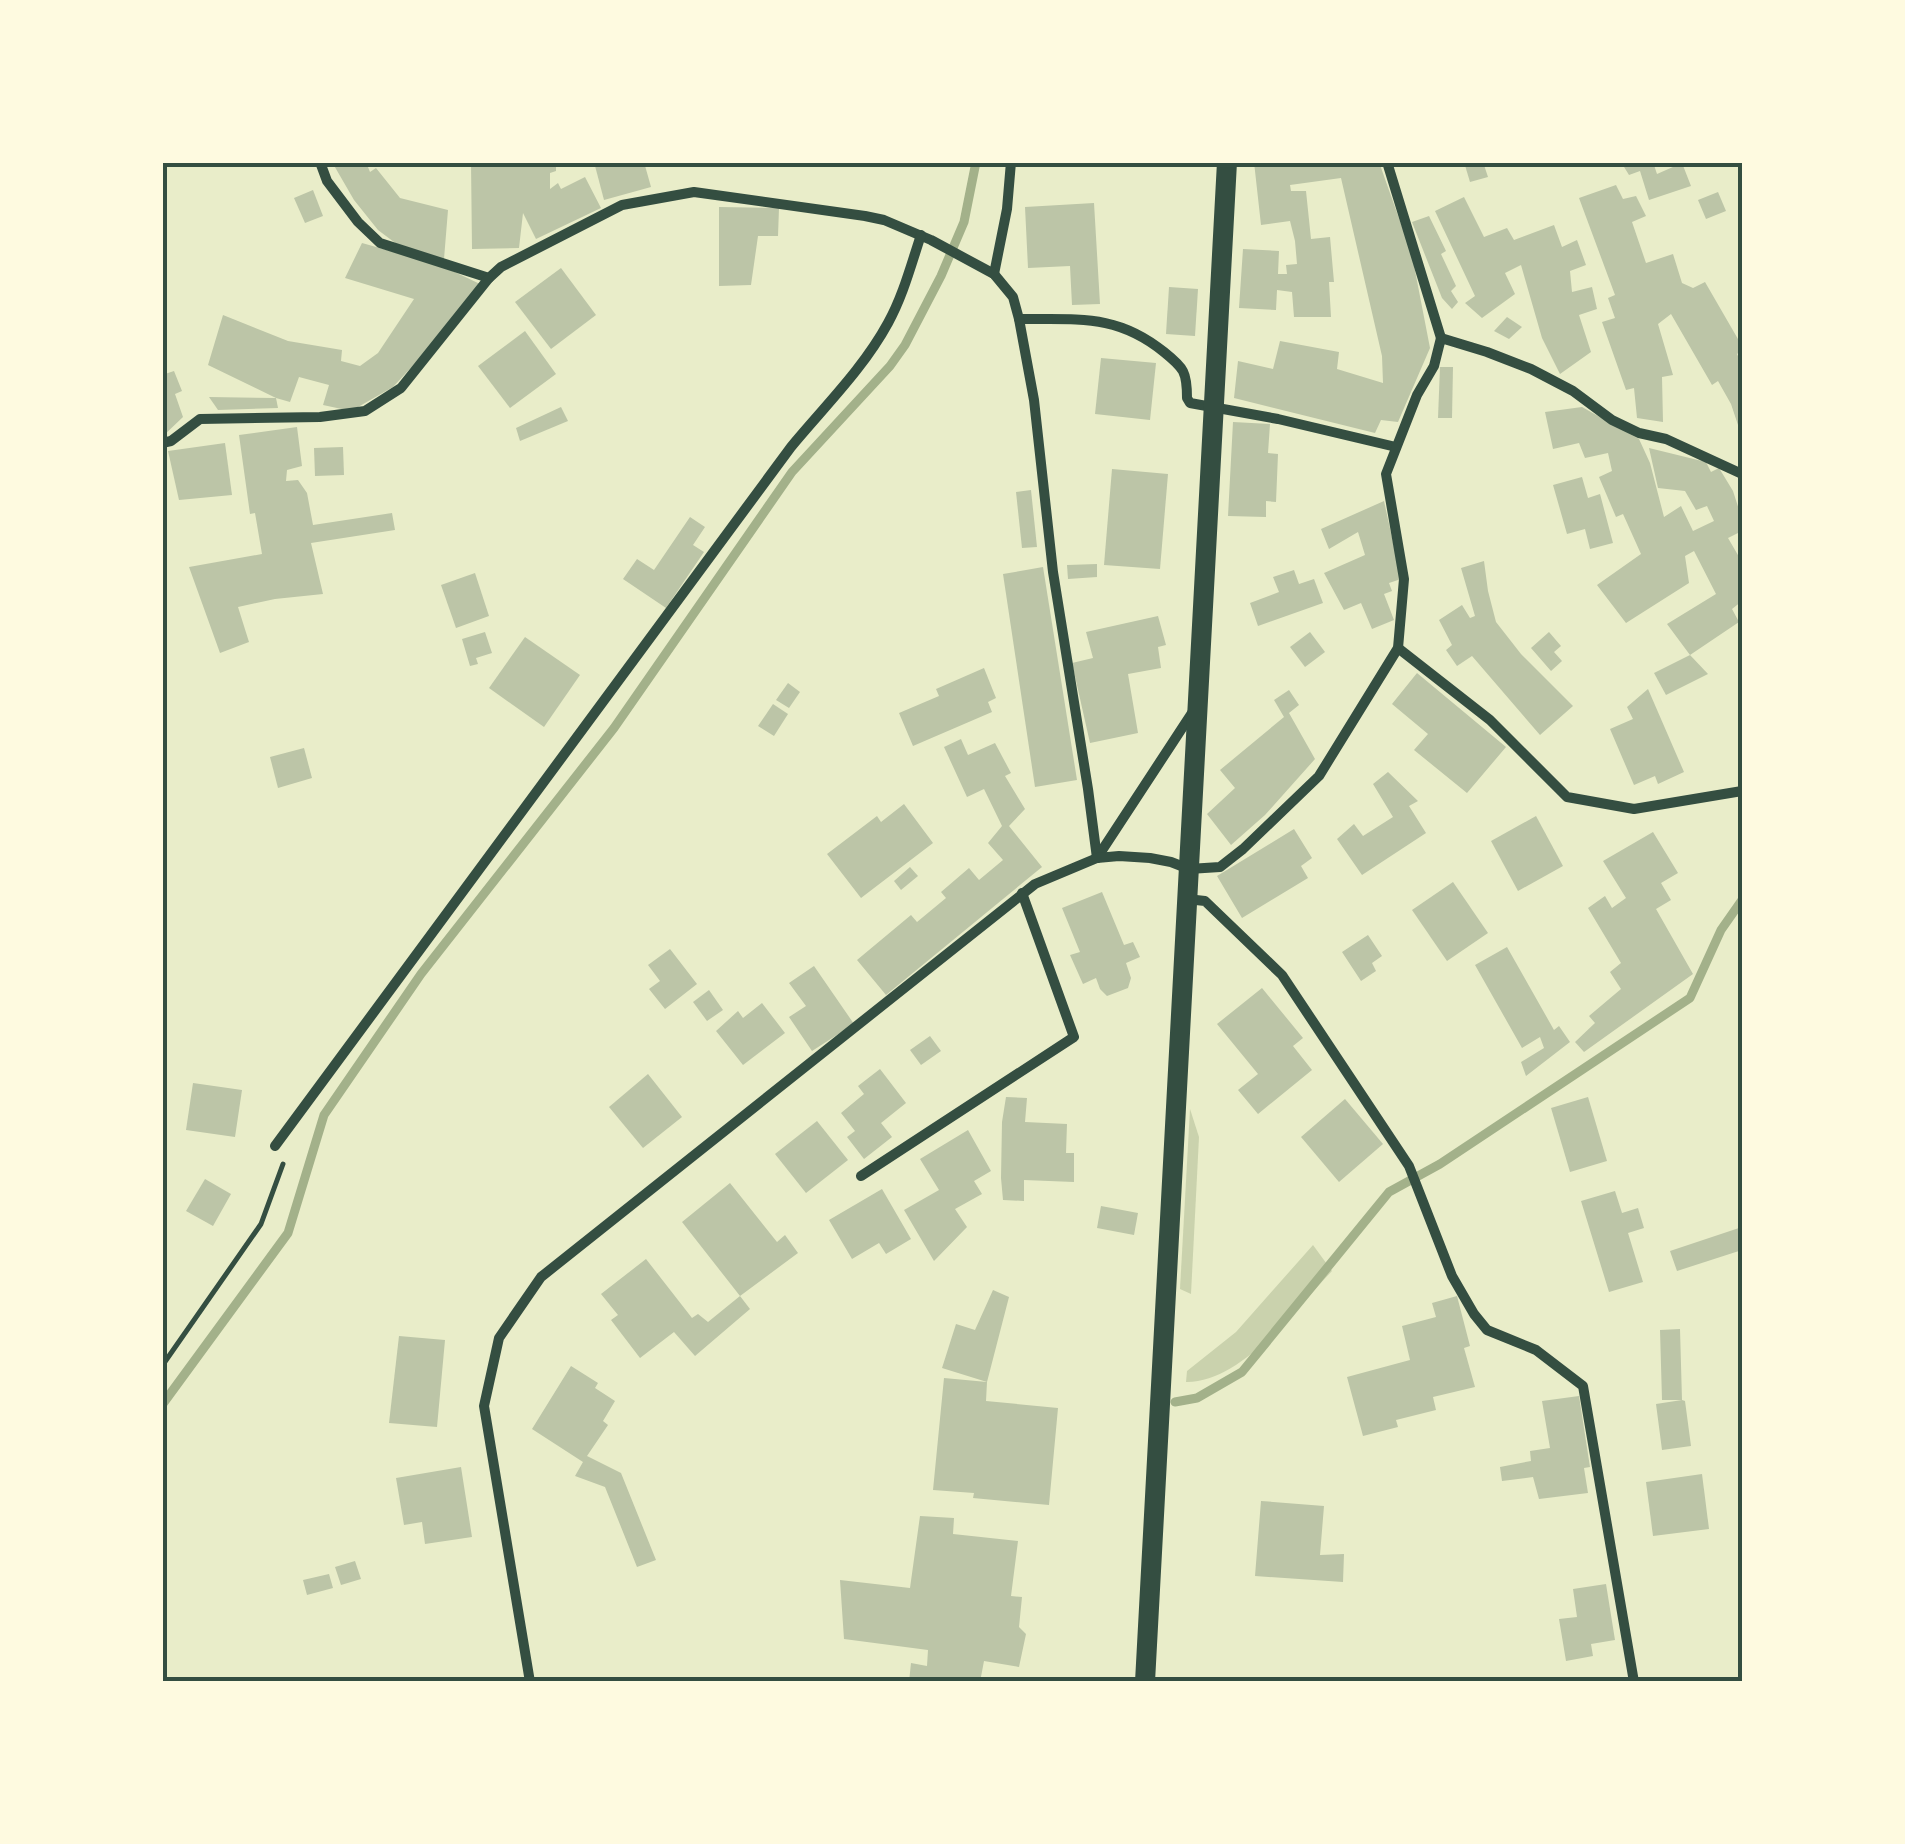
<svg xmlns="http://www.w3.org/2000/svg" width="1905" height="1844" viewBox="0 0 1905 1844" font-family="'Source Sans 3',sans-serif">
<style>
.green{fill:#cad2ad}
.lines{fill:none;stroke-linecap:round;stroke-linejoin:round}
.stream{stroke:#a3b18a;stroke-width:9}
.building{fill:#bcc5a7}
.path{stroke:#344e41;stroke-width:5}
.minor{stroke:#344e41;stroke-width:10}
.secondary{stroke:#344e41;stroke-width:20}
.neatline{fill:none;stroke:#344e41;stroke-width:4}
</style>
<rect width="100%" height="100%" fill="#e9edc9"/>
<g class="green">
<path d="M1190,1109L1199,1137L1191,1294L1180,1289Z"/>
<path d="M1313,1245L1332,1271C1296,1309 1241,1383 1186,1382L1187,1371L1236,1332Z"/>
</g>
<g class="lines">
<g class="stream">
<path d="M1175,1402L1197,1398L1242,1372L1389,1192L1440,1164L1690,998L1721,930L1742,900"/>
<path d="M162,1405L288,1233L324,1115L421,974L614,728L792,472L890,366L905,345L941,276L964,222L976,162"/>
</g>
</g>
<g class="building">
<path d="M332,162H366L370,172L376,168L400,198L448,210L444,259L402,248L378,230L354,200Z"/>
<path d="M471,162H556V171L550,173V189L558,183L561,189L585,177L601,208L536,239L523,213L519,248L472,249Z"/>
<path d="M594,162H644L651,187L604,200Z"/>
<path d="M1254,162H1379L1412,255L1430,348L1398,422L1381,420L1375,433L1234,398L1238,361L1273,369L1280,341L1339,352L1337,369L1383,383L1382,356L1341,178L1290,185L1291,191H1306L1311,239L1330,237L1334,282H1329L1331,317H1294L1292,292L1277,290L1276,310L1239,308L1243,249L1279,251L1278,274H1287L1286,265L1297,264L1295,241L1290,221L1261,225Z"/>
<path d="M1464,162H1483L1488,177L1470,182Z"/>
<path d="M1621,162H1653L1657,174L1682,163L1691,186L1649,200L1640,171L1629,175Z"/>
<path d="M1616,185L1623,199L1636,196L1646,216L1632,222L1646,263L1673,254L1682,283L1693,288L1705,282L1742,346V350L1737,354L1742,364V437L1731,404L1718,381L1712,385L1671,314L1658,324L1673,375L1662,377L1663,422L1637,418L1634,388L1626,390L1602,322L1615,318L1608,298L1615,295L1579,198Z"/>
<path d="M313,190L323,216L305,223L294,198Z"/>
<path d="M1718,192L1726,211L1706,219L1698,200Z"/>
<path d="M1464,197L1484,237L1507,228L1514,240L1554,225L1562,247L1577,240L1586,265L1570,271L1572,292L1592,287L1597,309L1579,315L1591,352L1560,374L1542,338L1521,265L1505,273L1515,294L1482,318L1465,303L1475,296L1435,211Z"/>
<path d="M1094,203L1100,304L1072,305L1070,266L1028,268L1025,207Z"/>
<path d="M719,207L779,208L778,236H758L751,285L719,286Z"/>
<path d="M1429,216L1446,251L1441,254L1456,286L1451,291L1458,302L1452,309L1442,298L1412,222Z"/>
<path d="M362,243L440,265L480,284L418,360L393,387L351,411L323,405L329,385L299,377L290,402L276,398L208,365L223,315L288,341L342,350L341,361L360,366L378,353L414,299L345,278Z"/>
<path d="M561,268L596,315L551,349L515,302Z"/>
<path d="M1169,287L1198,289L1195,336L1166,334Z"/>
<path d="M1507,317L1522,327L1509,339L1494,331Z"/>
<path d="M525,331L556,374L510,408L478,366Z"/>
<path d="M1101,358L1156,363L1150,420L1095,414Z"/>
<path d="M163,367L165,374L174,371L182,391L175,394L183,417L162,437Z"/>
<path d="M1440,367H1453L1452,418H1438Z"/>
<path d="M209,397L276,398L278,408L218,410Z"/>
<path d="M561,407L568,421L520,441L516,428Z"/>
<path d="M1582,407L1639,439L1650,463L1664,517L1681,506L1693,531L1714,521L1707,506L1696,510L1685,491L1658,488L1649,448L1706,462L1711,472L1719,468L1733,491L1742,519V531L1728,538L1742,562V601L1732,609L1739,622L1690,655L1667,624L1716,594L1694,551L1685,556L1689,583L1626,623L1597,585L1641,554L1623,514L1616,517L1599,477L1612,471L1608,453L1585,458L1579,443L1553,449L1545,412Z"/>
<path d="M1233,422L1270,424L1268,453L1278,454L1276,502L1266,501V517L1228,516Z"/>
<path d="M297,427L302,466L287,470L286,481L298,480L307,493L313,525L392,513L395,530L311,543L323,594L275,599L238,607L249,642L220,653L189,567L262,554L255,513L250,514L239,435Z"/>
<path d="M225,443L232,495L179,500L168,451Z"/>
<path d="M343,447L344,475L315,476L314,448Z"/>
<path d="M1112,469L1168,474L1160,569L1104,565Z"/>
<path d="M1582,477L1588,498L1600,494L1613,543L1590,549L1585,529L1567,534L1553,485Z"/>
<path d="M1031,490L1037,547L1022,548L1016,492Z"/>
<path d="M1384,501L1401,579L1389,583L1392,591L1384,594L1394,620L1372,629L1361,603L1344,610L1324,573L1365,555L1358,532L1329,549L1321,529Z"/>
<path d="M690,517L705,527L693,545L704,552L666,608L623,579L637,559L654,570Z"/>
<path d="M1484,561L1488,591L1496,622L1521,654L1573,706L1540,735L1472,656L1457,666L1446,650L1452,645L1439,620L1462,605L1470,618L1475,616L1461,568Z"/>
<path d="M1097,564V577L1068,579L1067,565Z"/>
<path d="M1043,567L1077,780L1035,787L1003,574Z"/>
<path d="M1294,570L1299,584L1314,579L1323,603L1258,626L1250,603L1279,592L1273,577Z"/>
<path d="M475,573L489,616L456,628L441,585Z"/>
<path d="M1158,616L1166,645L1158,647L1161,668L1128,674L1138,733L1090,743L1072,663L1093,658L1086,632Z"/>
<path d="M485,632L492,653L476,658L478,664L470,666L462,639Z"/>
<path d="M1310,632L1325,652L1305,667L1290,647Z"/>
<path d="M1549,632L1561,646L1554,652L1562,661L1551,671L1531,648Z"/>
<path d="M525,637L580,675L544,727L489,688Z"/>
<path d="M1690,655L1708,674L1666,695L1654,673Z"/>
<path d="M984,668L996,698L988,702L992,712L913,746L899,713L939,696L936,689Z"/>
<path d="M1417,673L1506,747L1467,793L1414,750L1428,734L1392,704Z"/>
<path d="M788,683L800,692L789,708L776,700Z"/>
<path d="M1648,689L1684,772L1658,784L1655,776L1634,785L1610,729L1633,719L1627,707Z"/>
<path d="M1289,690L1299,705L1289,713L1315,759L1265,815L1231,845L1207,814L1235,788L1220,770L1284,717L1274,700Z"/>
<path d="M773,704L788,714L774,736L758,726Z"/>
<path d="M961,739L968,755L995,743L1011,773L1005,776L1025,809L1009,826L1042,867L886,995L857,960L911,915L917,922L946,898L941,892L969,868L979,880L1003,860L988,843L1002,826L984,789L967,797L944,747Z"/>
<path d="M304,748L312,778L278,788L270,757Z"/>
<path d="M1388,772L1418,801L1409,806L1426,833L1362,875L1337,839L1354,824L1363,836L1393,817L1373,784Z"/>
<path d="M904,804L933,843L861,898L827,854L877,816L881,822Z"/>
<path d="M1536,816L1563,866L1518,891L1491,841Z"/>
<path d="M1294,829L1312,858L1301,866L1308,878L1242,918L1217,876Z"/>
<path d="M1653,832L1678,873L1661,883L1671,900L1656,909L1693,974L1584,1052L1575,1042L1595,1023L1589,1016L1621,989L1610,972L1621,963L1588,908L1605,896L1612,908L1626,898L1603,861Z"/>
<path d="M910,867L918,876L901,890L894,881Z"/>
<path d="M1453,882L1488,933L1447,961L1412,910Z"/>
<path d="M1102,892L1124,945L1133,942L1140,957L1126,963L1131,978L1128,988L1107,996L1100,989L1096,978L1083,984L1070,955L1080,952L1062,908Z"/>
<path d="M1368,935L1382,956L1372,963L1376,971L1361,981L1342,952Z"/>
<path d="M1507,947L1554,1030L1559,1026L1570,1042L1526,1076L1521,1062L1544,1048L1540,1037L1522,1048L1475,965Z"/>
<path d="M670,949L697,984L665,1009L649,989L660,981L648,965Z"/>
<path d="M814,966L854,1024L812,1051L789,1017L806,1006L789,983Z"/>
<path d="M1262,988L1303,1038L1293,1046L1312,1070L1258,1114L1238,1090L1258,1074L1217,1024Z"/>
<path d="M709,990L723,1010L707,1021L693,1002Z"/>
<path d="M762,1003L785,1033L743,1065L716,1031L738,1011L743,1018Z"/>
<path d="M930,1036L941,1051L921,1065L910,1050Z"/>
<path d="M880,1069L906,1103L881,1123L892,1137L864,1159L847,1137L855,1131L841,1113L864,1094L858,1086Z"/>
<path d="M648,1074L682,1117L643,1148L609,1107Z"/>
<path d="M193,1083L242,1090L235,1137L186,1130Z"/>
<path d="M1006,1097L1027,1098L1025,1122L1067,1124L1066,1153H1074V1182L1024,1180V1201L1003,1200L1001,1178L1002,1122Z"/>
<path d="M1588,1097L1607,1161L1570,1172L1551,1108Z"/>
<path d="M1345,1099L1383,1144L1339,1182L1301,1137Z"/>
<path d="M817,1121L848,1160L806,1193L775,1154Z"/>
<path d="M968,1130L991,1171L974,1181L982,1194L955,1209L967,1227L934,1261L904,1210L939,1190L920,1159Z"/>
<path d="M205,1179L231,1194L213,1226L186,1211Z"/>
<path d="M730,1183L777,1242L785,1235L798,1253L740,1296L682,1222Z"/>
<path d="M882,1189L911,1239L886,1254L879,1243L852,1259L829,1220Z"/>
<path d="M1615,1191L1622,1213L1638,1208L1644,1228L1628,1233L1643,1282L1609,1292L1581,1201Z"/>
<path d="M1101,1206L1138,1213L1134,1235L1097,1228Z"/>
<path d="M1742,1227V1250L1677,1271L1670,1251Z"/>
<path d="M646,1259L692,1318L698,1314L708,1322L740,1296L750,1309L695,1356L674,1332L640,1358L611,1320L618,1315L601,1294Z"/>
<path d="M993,1290L1009,1297L987,1382L942,1368L956,1324L975,1330Z"/>
<path d="M1457,1296L1470,1346L1464,1348L1475,1387L1433,1397L1436,1410L1396,1420L1398,1427L1363,1436L1347,1377L1410,1360L1402,1326L1436,1317L1432,1303Z"/>
<path d="M1680,1329L1682,1400L1685,1401L1691,1446L1662,1450L1656,1404L1682,1400H1662L1660,1330Z"/>
<path d="M399,1336L445,1340L437,1427L389,1423Z"/>
<path d="M571,1366L598,1383L595,1388L615,1401L603,1421L608,1425L587,1456L621,1473L656,1560L637,1567L605,1487L575,1476L583,1462L532,1429Z"/>
<path d="M944,1378L987,1382L986,1401L1058,1408L1049,1505L973,1498L974,1493L933,1490Z"/>
<path d="M1579,1396L1590,1467L1584,1468L1588,1493L1539,1499L1533,1477L1502,1481L1500,1467L1531,1461L1530,1451L1550,1448L1542,1401Z"/>
<path d="M461,1467L472,1537L425,1544L422,1522L404,1525L396,1478Z"/>
<path d="M1702,1474L1709,1529L1653,1536L1646,1482Z"/>
<path d="M1261,1501L1324,1506L1320,1555L1344,1554L1343,1582L1255,1576Z"/>
<path d="M920,1516L954,1518L953,1534L1018,1541L1011,1596L1022,1597L1019,1627L1026,1634L1019,1667L984,1661L980,1682H909L911,1663L927,1666L928,1650L844,1639L840,1580L910,1588Z"/>
<path d="M355,1561L361,1579L341,1585L335,1567Z"/>
<path d="M329,1574L333,1588L307,1595L303,1580Z"/>
<path d="M1606,1584L1615,1640L1591,1644L1593,1656L1566,1661L1559,1619L1577,1617L1573,1589Z"/>
</g>
<g class="lines">
<path class="path" d="M162,1366L261,1224L283,1164"/>
<g class="minor">
<path d="M320,162L327,181L358,222L380,243L489,278"/>
<path d="M1387,162L1441,338"/>
<path d="M994,274L1007,209L1011,162"/>
<path d="M1019,319C1077,320 1116,313 1164,352C1184,368 1187,372 1187,398L1190,403L1278,419L1396,447"/>
<path d="M162,443L171,441L200,419L320,417L365,411L401,388L489,278L501,267L622,205L694,192L865,216L884,220L931,240L994,274L1013,297L1019,319L1034,400L1053,572L1088,789L1097,858"/>
<path d="M1398,648L1490,720L1567,797L1634,809L1742,791"/>
<path d="M1097,858L1192,713"/>
<path d="M1187,899L1205,901L1282,975L1409,1166L1452,1276L1474,1314L1487,1330L1536,1350L1583,1386L1634,1682"/>
<path d="M275,1146L791,447C824,407 863,369 888,323C903,296 911,265 921,235"/>
<path d="M861,1176L1074,1037L1022,893"/>
<path d="M530,1682L484,1406L499,1338L541,1277L1035,884L1097,858L1119,856L1150,858L1171,862L1189,869L1220,867L1243,849L1319,776L1398,648L1404,579L1386,474L1417,395L1434,366L1441,338L1487,352L1531,369L1573,391L1612,420L1639,433L1666,439L1742,474"/>
</g>
<path class="secondary" d="M1145,1682L1227,162"/>
</g>
<rect width="1905" height="1844" fill="none" stroke="#fefae0" stroke-width="330"/>
<rect x="165" y="165" width="1575" height="1514" class="neatline"/>
</svg>
